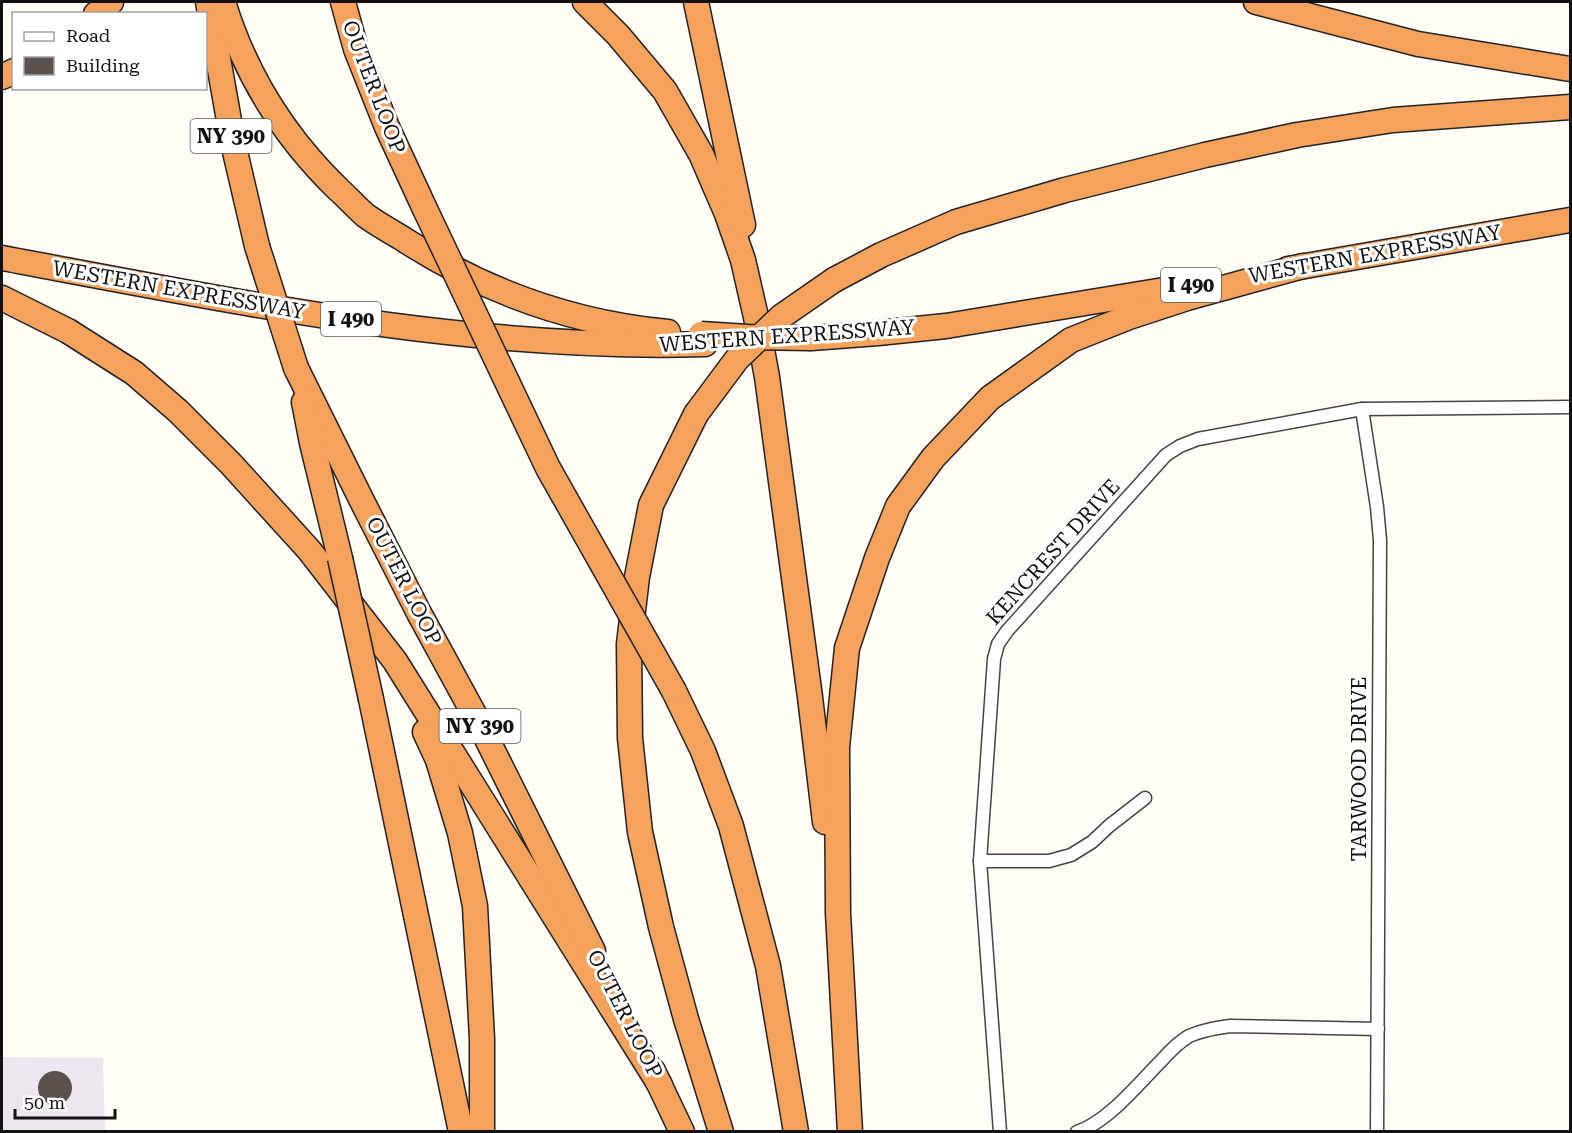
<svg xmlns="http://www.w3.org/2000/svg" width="1572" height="1133" viewBox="0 0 1572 1133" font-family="'Roboto Serif',serif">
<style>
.industrial{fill:#eee6ef}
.building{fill:#5a524d}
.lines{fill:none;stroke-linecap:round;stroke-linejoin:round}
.minor-casing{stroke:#444;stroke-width:15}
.motorway-casing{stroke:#222;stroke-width:27}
.minor{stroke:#fff;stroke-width:12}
.motorway{stroke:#f5a25d;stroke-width:24}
.motorway-bridge-casing{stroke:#222;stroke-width:27;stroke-linecap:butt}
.motorway-bridge{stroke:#f5a25d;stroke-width:24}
.labels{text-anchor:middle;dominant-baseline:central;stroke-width:6;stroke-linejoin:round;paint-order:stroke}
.shield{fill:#fff;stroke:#585858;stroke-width:1.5}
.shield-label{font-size:20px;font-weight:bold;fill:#111}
.street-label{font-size:21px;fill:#111;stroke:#fff}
</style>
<rect width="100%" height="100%" fill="#fffdf5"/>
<path class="industrial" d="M2,1057L103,1058L105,1131H2Z"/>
<circle class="building" cx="55" cy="1088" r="17"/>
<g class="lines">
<g class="minor-casing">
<g id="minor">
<path d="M1362,409L1377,507L1380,540L1377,1132"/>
<path d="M980,861H1049L1071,855L1092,842L1109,826L1145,798"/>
<path d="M1000,1132L980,861L994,659L998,644L1007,631L1166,455L1180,446L1198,439L1362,409L1570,407"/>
<path d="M1077,1132C1108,1122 1139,1083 1161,1061C1169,1052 1179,1042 1189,1036C1202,1030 1216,1028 1230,1026L1378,1029"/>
</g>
</g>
<g class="motorway-casing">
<g id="motorway">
<path d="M208,2L233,143L257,246"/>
<path d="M223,2C245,74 284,137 339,190C348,198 356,207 365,215C376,223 388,230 400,237C481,290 572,323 668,332"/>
<path d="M343,2L356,49L387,127L424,207"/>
<path d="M585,2L618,35L665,91L701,154L727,214L743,260L756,317L767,377L810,697L825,822"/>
<path d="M696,2L743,225"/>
<path d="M1256,2L1418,44L1570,69"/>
<path d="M96,14L111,2"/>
<path d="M2,77L14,71"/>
<path d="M2,258C233,301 468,351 705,344"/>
<path d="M1288,269L1570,220"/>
<path d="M834,280L881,255L956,222L1065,190L1205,155L1297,135L1393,120L1570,107"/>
<path d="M2,298L68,331L134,373L178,411L231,464L309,550L395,661L660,1085"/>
<path d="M811,338L878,333L946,326L1182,287"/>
<path d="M296,368L361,499L419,613L480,725L593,951"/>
<path d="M304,402L312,443L340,558"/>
<path d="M696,414L651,505L637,577L629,644L630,738L640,832L661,927L686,1019L721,1132"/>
<path d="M674,691L703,751L731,826L768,966L796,1132"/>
<path d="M371,699L461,1132"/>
<path d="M425,732L438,760L460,833L475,906L482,1039V1132"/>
<path d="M653,1071L682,1132"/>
<path d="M850,1132L838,913L837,747L847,648L877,558L898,506L933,458L990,398L1071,340L1129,317L1187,298L1303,266"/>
</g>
</g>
<use href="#minor" class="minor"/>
<use href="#motorway" class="motorway"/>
<g class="motorway-bridge-casing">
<g id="motorway-bridge">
<path d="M424,207L548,468L674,691"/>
<path d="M257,246L296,368"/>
<path d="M701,334L748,337L811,338"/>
<path d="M696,414L737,359L782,316L834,280"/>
<path d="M340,558L371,699"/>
</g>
</g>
<use href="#motorway-bridge" class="motorway-bridge"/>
</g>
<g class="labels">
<g class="shield">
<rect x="190.5" y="119" width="81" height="34" rx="4.5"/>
<rect x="1161" y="268" width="60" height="34" rx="4.5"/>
<rect x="321" y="302" width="60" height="34" rx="4.5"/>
<rect x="439.5" y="709" width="81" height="34" rx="4.5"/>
</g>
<g class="shield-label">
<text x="231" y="136">NY 390</text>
<text x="1191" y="285">I 490</text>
<text x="351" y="319">I 490</text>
<text x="480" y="726">NY 390</text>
</g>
<g class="street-label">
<text transform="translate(374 87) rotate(69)">OUTER LOOP</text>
<text transform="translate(1375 254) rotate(-10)">WESTERN EXPRESSWAY</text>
<text transform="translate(179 290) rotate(10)">WESTERN EXPRESSWAY</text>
<text transform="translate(787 336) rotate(-4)">WESTERN EXPRESSWAY</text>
<text transform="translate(1053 552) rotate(-48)">KENCREST DRIVE</text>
<text transform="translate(404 581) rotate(63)">OUTER LOOP</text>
<text transform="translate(1359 769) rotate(-90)">TARWOOD DRIVE</text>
<text transform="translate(625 1014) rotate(63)">OUTER LOOP</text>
</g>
</g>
<rect width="1572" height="1133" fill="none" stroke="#111111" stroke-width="6"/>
<rect x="12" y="12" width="195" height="78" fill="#ffffff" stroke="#a0a0a0" stroke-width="1.5"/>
<rect x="24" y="32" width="30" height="9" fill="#ffffff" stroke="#a0a0a0" stroke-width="1.5"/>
<text x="66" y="42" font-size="18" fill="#111111">Road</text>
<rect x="24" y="57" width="30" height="18" fill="#5a524d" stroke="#a0a0a0" stroke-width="1.5"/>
<text x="66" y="72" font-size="18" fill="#111111">Building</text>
<path d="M15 1109v9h100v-9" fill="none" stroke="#111111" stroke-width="3"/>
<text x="24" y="1109" font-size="18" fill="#111111" stroke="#ffffff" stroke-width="4.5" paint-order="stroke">50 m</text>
</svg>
